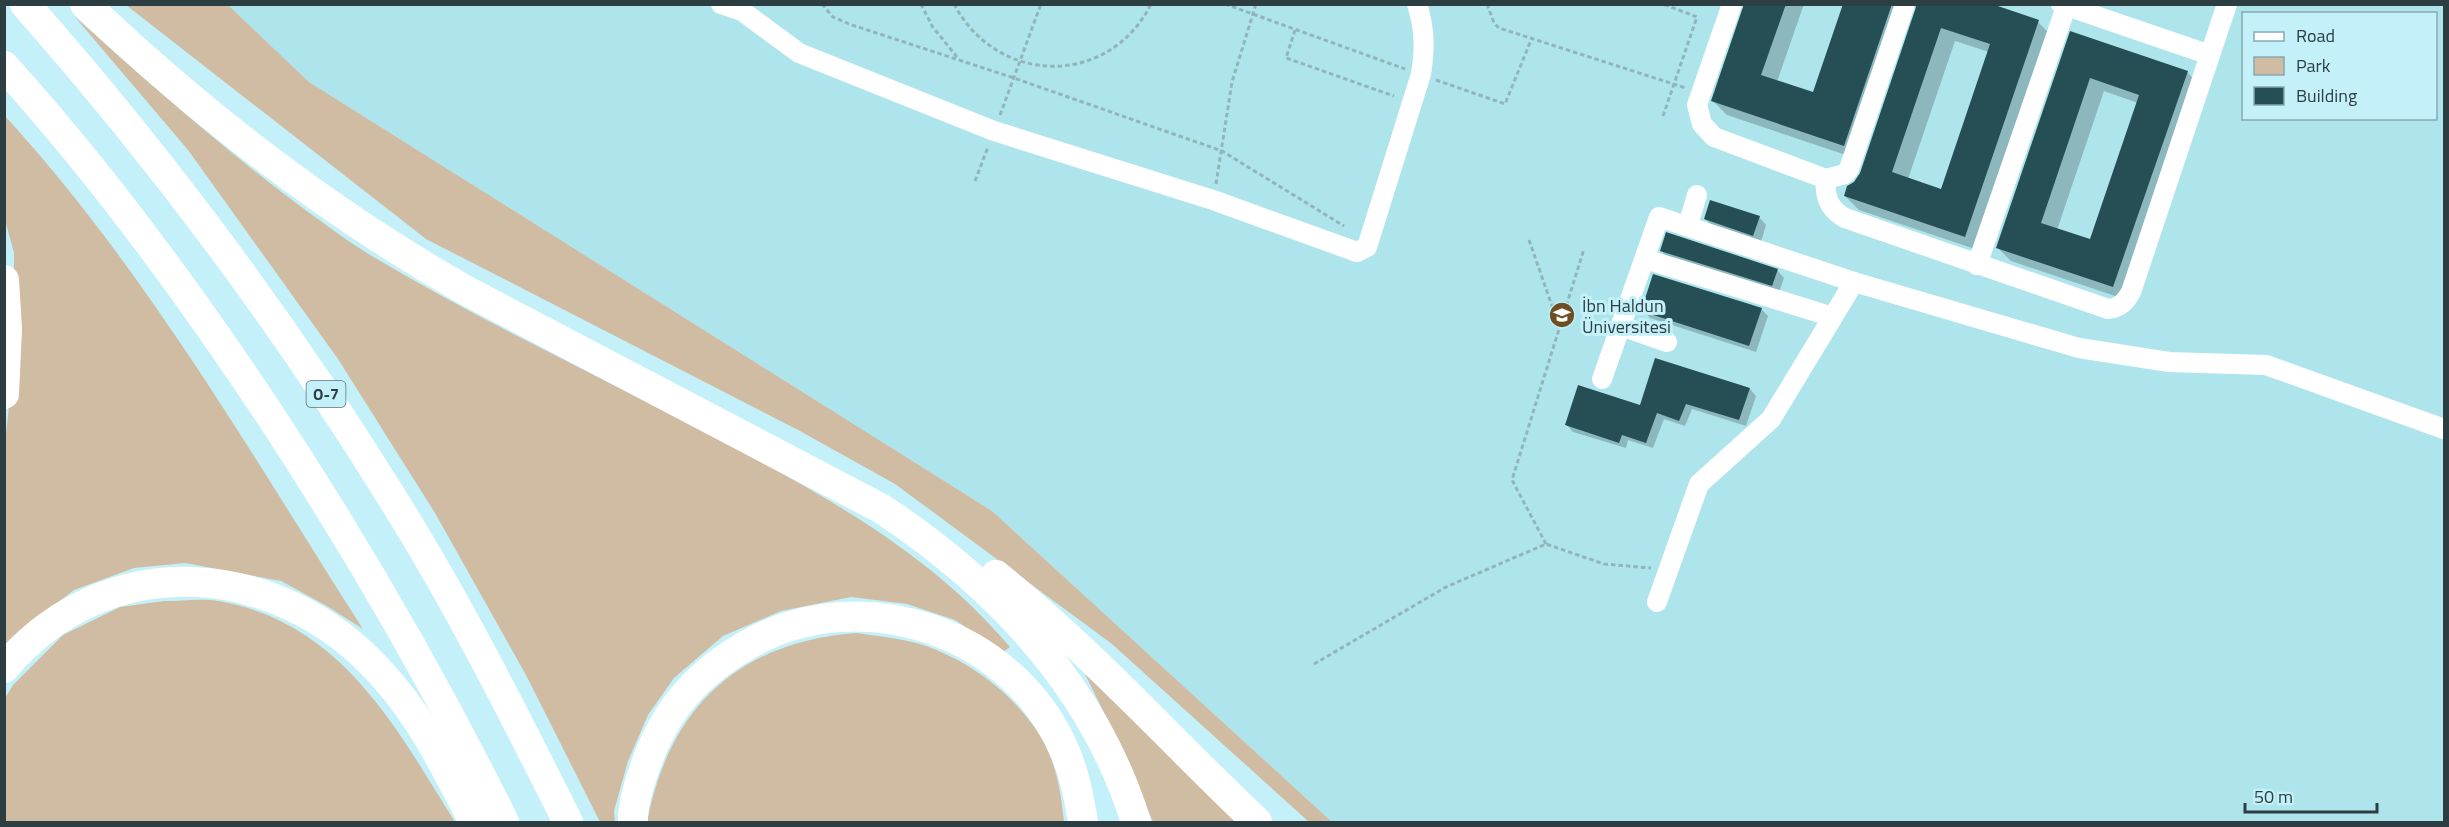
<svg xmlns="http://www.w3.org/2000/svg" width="2449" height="827" viewBox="0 0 2449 827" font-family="'Titillium Web',sans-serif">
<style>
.built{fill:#aee5ed;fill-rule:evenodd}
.green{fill:#d0bca3}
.shadow{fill:#0003;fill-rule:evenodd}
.building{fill:#254f55;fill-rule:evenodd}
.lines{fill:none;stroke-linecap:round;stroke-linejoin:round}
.path{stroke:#91b5bb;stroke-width:3;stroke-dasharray:4.5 3;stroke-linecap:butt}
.minor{stroke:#fff;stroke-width:20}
.highway{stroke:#fff;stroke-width:30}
.labels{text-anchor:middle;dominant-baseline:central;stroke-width:6;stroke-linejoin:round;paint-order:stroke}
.shield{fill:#c4f1f9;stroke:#5a7478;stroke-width:1.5}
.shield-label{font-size:16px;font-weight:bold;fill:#2c3e41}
.poi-label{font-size:18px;fill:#2c3e41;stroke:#c4f1f9;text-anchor:start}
</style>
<rect width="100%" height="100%" fill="#c4f1f9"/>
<path class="built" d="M228,5H2444V822H1332L992,511L309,82ZM2244,14H2436V118H2244Z"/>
<g class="green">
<path d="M126,5H228L309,82L992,511L1332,822H1309L1112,644L895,484L800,431L426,239Z"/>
<path d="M75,17C145,79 214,141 288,197C314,216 340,236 367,253C486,325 613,382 735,448C836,502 935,558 1010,647L1003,652L955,620L907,604L851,597L781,611L723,636L674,678L648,715L628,761L614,811L615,822H600L526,675L435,513L338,359L188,150Z"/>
<path d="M5,116C146,270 251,454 363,629L325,605L281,581L185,563L134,568L74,590L5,644L4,452L14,361V253L5,220Z"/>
<path d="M164,601C182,601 202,598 219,601C342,623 395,726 455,822H5V698L13,685L63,635L120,607Z"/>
<path d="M856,633C877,636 899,638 920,644C967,659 1012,692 1039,734C1056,760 1061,793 1064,822H647C669,708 738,642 856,633Z"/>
<path d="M1085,674L1239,822H1153L1116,737Z"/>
</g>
<g class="shadow">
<path d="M1745,4H1804L1777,82L1814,94L1844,6L1840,4H1987L2038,22L2052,36L1978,250L1859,210L1845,196L1862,174L1918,7L1912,8L1858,159L1727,115L1713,101ZM1955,41L1989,52L1942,190L1908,179Z"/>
<path d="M2071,33L2187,72L2201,86L2127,300L2011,261L1997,247ZM2104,91L2138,103L2091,241L2057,230Z"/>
<path d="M1759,217L1766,225L1761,242L1713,226L1705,219Z"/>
<path d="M1661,251L1777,270L1784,278L1779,292L1669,258Z"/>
<path d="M1761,309L1768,316L1756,352L1650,318L1643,310Z"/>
<path d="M1656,360L1750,389L1756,396L1746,426L1692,409L1685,426L1664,419L1653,448L1628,440L1626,448L1573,432L1567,425L1641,407Z"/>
</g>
<g class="building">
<path d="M1744,4H1786L1761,75L1813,92L1843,4H1892L1844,146L1711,101Z"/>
<path d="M1917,4H1992L2039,20L1965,237L1844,196L1847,186L1854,182L1860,173ZM1941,28L1990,44L1941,189L1892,172Z"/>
<path d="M2070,31L2188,71L2113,287L1996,248ZM2090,78L2139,95L2090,239L2041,223Z"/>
<path d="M1710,200L1760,216L1753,236L1704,219Z"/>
<path d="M1666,232L1778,269L1772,286L1660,251Z"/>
<path d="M1653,274L1762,308L1749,346L1641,311Z"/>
<path d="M1655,358L1750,388L1739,420L1686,404L1679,421L1657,413L1646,443L1622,435L1619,443L1565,425L1578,385L1640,405Z"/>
</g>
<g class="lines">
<g class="path">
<path d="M822,4L833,17L852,25L1014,78L1222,151L1344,226"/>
<path d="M921,4L932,26L957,57"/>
<path d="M954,4C997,86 1109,88 1151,4"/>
<path d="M1225,4L1405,69"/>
<path d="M1487,4L1494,23L1499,28L1686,88"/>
<path d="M1295,30L1286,58L1394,96"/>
<path d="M1436,80L1505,104L1531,40"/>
<path d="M1000,115L1041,4"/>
<path d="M1663,116L1697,17L1663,4"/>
<path d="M975,181L988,147"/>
<path d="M1216,184L1232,82L1256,4"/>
<path d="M1529,240L1558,323"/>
<path d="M1546,544L1512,480L1584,249"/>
<path d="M1314,664L1446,587L1546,544L1604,564L1651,568"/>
</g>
<g class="minor">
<path d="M721,4L742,11L799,53L994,131L1213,200L1357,252L1367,247L1421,74C1425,48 1425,30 1417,4"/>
<path d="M1732,4L1697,105L1702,124L1714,137L1826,179C1824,197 1829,209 1845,218L2108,309C2120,308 2125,302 2131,292L2227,4"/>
<path d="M2061,4L2210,55"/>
<path d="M1826,179L1845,174L1849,169L1905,4"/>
<path d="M1688,225L1697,195"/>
<path d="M1645,259L1833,317"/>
<path d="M1977,265L2067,4"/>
<path d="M1621,326L1667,342"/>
<path d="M1602,379L1659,217L1854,282L2079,348L2169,362L2266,365L2444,429"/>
<path d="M1657,602L1699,484L1771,419L1854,282"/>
</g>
<g class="highway">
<path d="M25,4C161,158 283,322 391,496C457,601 513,712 568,822"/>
<path d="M85,4C201,114 326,211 465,290L882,509C998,586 1094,687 1136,822"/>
<path d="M4,66C103,175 189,293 270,415C356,546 435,682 504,822"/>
<path d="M4,280L7,329L4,394"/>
<path d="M996,575C1090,650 1170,740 1257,822"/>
<path d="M4,668C107,546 277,559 380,672C421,716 447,770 474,822"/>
<path d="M633,822C632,798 649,753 660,732C680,693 711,665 749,644C862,580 1015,632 1065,752C1075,775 1079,798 1083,822"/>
</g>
</g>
<defs>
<g id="university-disc" transform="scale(1.35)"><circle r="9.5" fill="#6d4f23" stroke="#c4f1f9"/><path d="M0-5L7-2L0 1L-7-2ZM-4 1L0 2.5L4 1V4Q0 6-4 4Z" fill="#fff"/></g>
</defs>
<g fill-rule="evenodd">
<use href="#university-disc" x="1562" y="315"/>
</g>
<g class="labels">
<rect class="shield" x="306.5" y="381" width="39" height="26" rx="4.5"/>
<g class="shield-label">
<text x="326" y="394">O-7</text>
</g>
<g class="poi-label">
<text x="1582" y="305">İbn Haldun<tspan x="1582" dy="21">Üniversitesi</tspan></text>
</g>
</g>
<rect width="2449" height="827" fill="none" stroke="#2c3e41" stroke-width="12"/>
<rect x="2242" y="12" width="195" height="108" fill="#c4f1f9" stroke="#87a9af" stroke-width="1.5"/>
<rect x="2254" y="32" width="30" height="9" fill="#ffffff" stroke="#87a9af" stroke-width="1.5"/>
<text x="2296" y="42" font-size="18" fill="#2c3e41">Road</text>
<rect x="2254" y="57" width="30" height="18" fill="#d0bca3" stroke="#87a9af" stroke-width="1.5"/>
<text x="2296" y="72" font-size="18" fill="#2c3e41">Park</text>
<rect x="2254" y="87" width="30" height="18" fill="#254f55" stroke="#87a9af" stroke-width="1.5"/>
<text x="2296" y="102" font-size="18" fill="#2c3e41">Building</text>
<path d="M2245 803v9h132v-9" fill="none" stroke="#2c3e41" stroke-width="3"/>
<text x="2254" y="803" font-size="18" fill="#2c3e41" stroke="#c4f1f9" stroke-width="4.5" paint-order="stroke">50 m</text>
</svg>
